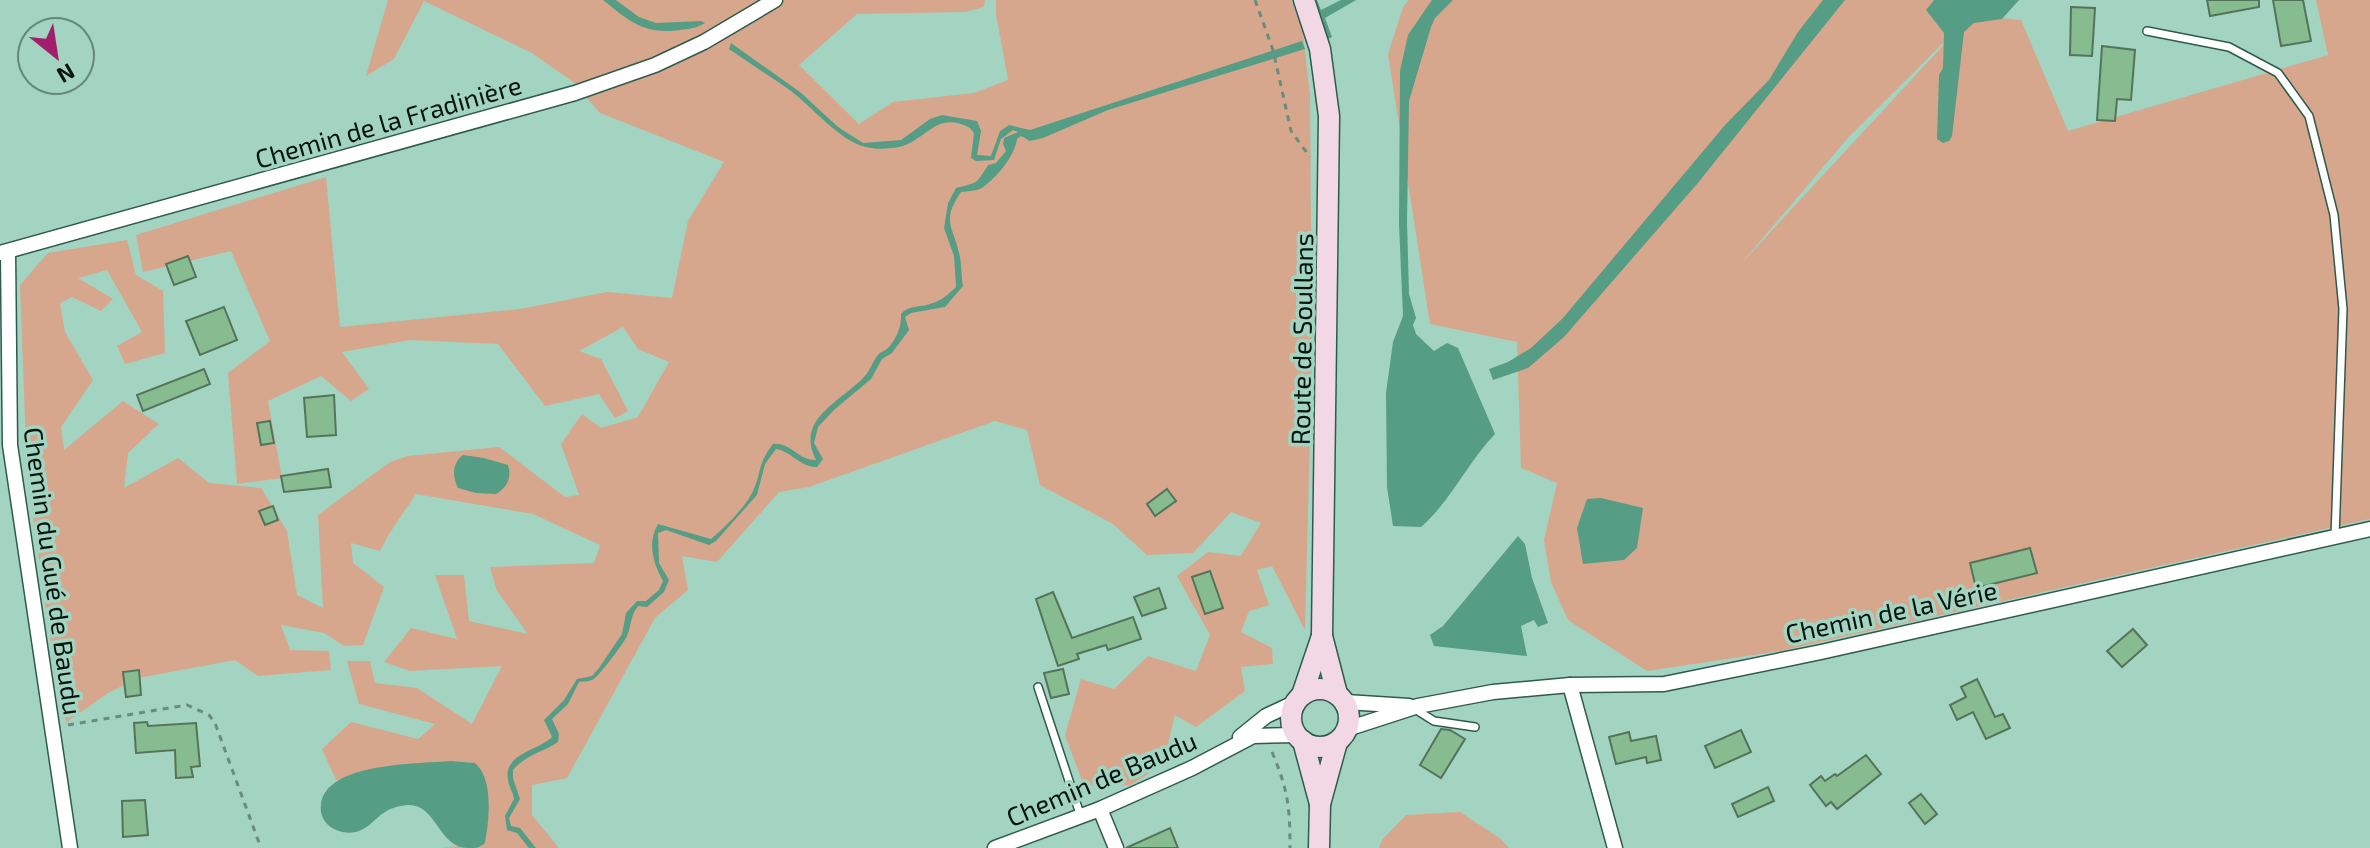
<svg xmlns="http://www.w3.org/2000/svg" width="2370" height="848" viewBox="0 0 2370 848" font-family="'Exo 2',sans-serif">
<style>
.green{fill:#d7a78d;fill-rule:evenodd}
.water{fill:#569d85}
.building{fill:#87bb90;stroke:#54745a;stroke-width:2}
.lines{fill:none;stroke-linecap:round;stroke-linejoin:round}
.service-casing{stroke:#2f5b4c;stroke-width:10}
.minor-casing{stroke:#2f5b4c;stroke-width:17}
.secondary-casing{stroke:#2f5b4c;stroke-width:23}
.path{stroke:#688d7f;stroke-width:3;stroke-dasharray:6 6;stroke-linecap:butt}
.service{stroke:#fff;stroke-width:7}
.minor{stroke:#fff;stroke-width:14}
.secondary{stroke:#f2d7e5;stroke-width:20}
.labels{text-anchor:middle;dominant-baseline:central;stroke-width:7;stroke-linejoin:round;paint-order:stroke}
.street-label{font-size:26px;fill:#03140e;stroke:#a3d3c1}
</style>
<rect width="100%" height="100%" fill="#a3d3c1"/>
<g class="green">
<path d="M388,0H985L984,7L965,12L857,14L799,65L859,124L893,102L974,93L1008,80L996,14V0H1291L1302,26L1310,94L1312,355L1305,630L1272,566L1257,570L1269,605L1249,611L1241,632L1272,648L1273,664L1241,667L1245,691L1196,727L1175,715L1163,764L1131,785L1084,786L1065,735L1081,679L1114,689L1148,656L1196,671L1210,635L1177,576L1208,552L1241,556L1261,523L1231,512L1193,553L1147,555L1113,524L1040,485L1027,430L995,421L809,487L779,492L717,562L682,556L688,590L655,618L567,778L532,785V815L559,848H441L485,843L470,762L336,780L322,749L351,722L418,739L435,724L359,704L347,661H370L375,683L417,688L472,724L502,666L410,671L384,662L411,628L457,639L435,575H464L469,621L528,634L497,591L490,567L594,563L600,545L533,514L416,494L389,534L380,551L351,543L353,563L384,587L363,645L344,646L324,633L281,625L290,650L329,651L331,670L258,676L235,660L138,678L108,693L67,722L60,709L27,473L20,285L48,253L127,240L136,275L163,291L165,353L125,364L117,346L142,332L107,270L78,278L113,299L101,311L72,297L60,303L65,332L93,380L61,427L64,450L123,401L159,424L128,453L124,488L178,458L209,483L261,488L287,531L297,595L323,608L318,515L390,462L408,456L499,447L565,497L579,495L561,444L582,414L601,428L638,417L669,362L638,349L623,327L579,351L601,359L628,411L615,418L599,394L545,406L498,344L410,340L342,352L369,389L351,401L321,376L268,401L282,478L237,484L228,373L270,341L231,251L143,272L136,235L326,177L340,327L520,309L607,292L672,298L688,221L724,162L600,113L573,82L532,53L424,1L394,59L366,76Z"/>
<path d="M1409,0H1988L1972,15L2021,20L2068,131L2328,55L2316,0H2370V519L1780,651L1647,671L1568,620L1551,582L1544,540L1557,483L1521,468L1517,342L1430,324L1388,54L1403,7ZM1963,23V24L1739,266L1847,139Z"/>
<path d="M1460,812L1501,839L1509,848H1379L1382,840L1406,815Z"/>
</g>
<g class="water">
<path d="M603,0H616L639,17L656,23L701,21L705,23C697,28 689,29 680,30C644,35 629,21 603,0Z"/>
<path d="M1311,0H1317L1321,10L1341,0H1356L1325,18L1332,37L1328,39Z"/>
<path d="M1432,0H1453L1435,18L1431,27L1409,101L1407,222L1409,294L1416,318L1413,325L1416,334L1434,351L1447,343L1458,348L1495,434C1467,463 1451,501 1421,527L1393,526L1387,487L1386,393L1393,342L1403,316L1399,224L1400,71L1408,35Z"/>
<path d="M1823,0H1845L1697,184L1564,337L1528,368L1493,380L1489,369L1508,362L1531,348L1563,318L1725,125L1769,80L1798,32Z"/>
<path d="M1934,0H2019L2002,19L1974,23L1964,32L1952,136L1949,141L1943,143L1937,139L1939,75L1943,68L1944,33L1926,10Z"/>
<path d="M1302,41L1305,49L1108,110L1043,138L1030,141L1021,136L1017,139C1015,156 995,180 980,189C975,191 966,191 961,192C941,221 953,226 959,253C962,263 961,276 963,286L945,307L911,313L905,317L909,330L892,353L882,359L871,379L835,409L818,427L814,443L823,459L817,467C801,468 791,451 776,449L765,464L757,495L716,541L709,545L666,530L658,533L659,563L669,580L664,592L647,607L638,606C630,616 632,624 627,636C624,643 597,679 592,680C588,682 584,681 579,682L568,704L552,719L559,734L558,742C543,752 524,756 513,770V778L520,799L509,818L511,826L520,828L536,848H529L517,833L507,830L505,816L514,799C513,792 509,787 508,780C503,754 537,751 552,737L544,720L564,700L577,679L592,676L599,668L622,634L626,613L637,601H646L659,590L663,581C653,563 647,543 658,524L711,539C725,527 745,508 753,491C762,471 757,465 773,444C790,442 799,461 816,460C795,419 839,403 864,377C870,371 872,362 878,355C880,352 885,351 888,348C896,339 902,326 901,314C910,304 921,308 933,303C942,300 949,294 956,287L954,256L944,228L948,203L956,188C978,183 977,183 988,165L996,163L1006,151L1003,144L1004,138L1018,132L1013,130L1001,139L994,160L976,161L971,158L974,133L970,128C937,111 929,137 903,146C891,149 877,150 866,147C841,142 812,107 791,91C771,77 749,63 729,49L731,43L800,92L838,127L863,143L901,140L930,119L942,115L977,121L981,131L977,155L991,156L1000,131L1009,125L1030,130Z"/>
<path d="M463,455L484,458L508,465C512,478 507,487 496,494L476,493L458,488C452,477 452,463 463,455Z"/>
<path d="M1601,498L1643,508L1637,548L1624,560L1583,564L1577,528L1587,499Z"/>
<path d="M1518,536L1525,544L1532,578L1548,623L1538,627L1534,620L1521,626L1527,656L1434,646L1430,635L1443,626Z"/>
<path d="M451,761L475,763C494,779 489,821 485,843C479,848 476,848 468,848C438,848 437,803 407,805C378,808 377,824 359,831C342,837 318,826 321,805C325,762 419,764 451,761Z"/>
</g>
<g class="building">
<path d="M2207,0H2259V7L2210,16Z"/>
<path d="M2273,0H2303L2311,41L2281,46Z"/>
<path d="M2071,7L2095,8L2092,56L2070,55Z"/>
<path d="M2102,46L2135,50L2131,100L2117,99L2115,121L2097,120Z"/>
<path d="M188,256L196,277L174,285L166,264Z"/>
<path d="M224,307L237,340L200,355L186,321Z"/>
<path d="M204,369L210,384L143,411L137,395Z"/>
<path d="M334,395L336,435L307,437L304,398Z"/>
<path d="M270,421L274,443L261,445L257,423Z"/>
<path d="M328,469L331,487L284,492L281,476Z"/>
<path d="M1167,489L1176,501L1155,516L1147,504Z"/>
<path d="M273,506L278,520L265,525L259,511Z"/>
<path d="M2030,548L2037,573L1976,588L1970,563Z"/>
<path d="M1210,571L1223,608L1205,614L1192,577Z"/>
<path d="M1159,588L1166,608L1142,616L1134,597Z"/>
<path d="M1053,592L1072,638L1133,617L1141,639L1108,650L1106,645L1077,654L1079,659L1058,666L1036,599Z"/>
<path d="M2133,629L2147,645L2122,667L2107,651Z"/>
<path d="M1063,669L1069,694L1051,698L1044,673Z"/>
<path d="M139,670L141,695L126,697L123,672Z"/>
<path d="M1977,679L1995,717L2003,714L2010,728L1986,739L1973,712L1957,720L1950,705L1966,697L1961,687Z"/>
<path d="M147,722L148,726L196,723L200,766L191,767L193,777L176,778L175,750L136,753L134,723Z"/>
<path d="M1441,729L1450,730L1465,739L1441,778L1420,765Z"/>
<path d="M1741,730L1751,752L1715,768L1705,746Z"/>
<path d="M1629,732L1631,741L1656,736L1661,760L1647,763L1646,757L1616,764L1609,737Z"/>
<path d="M1866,755L1881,774L1837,809L1831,802L1826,806L1810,785L1821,776L1825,781L1835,774L1837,776Z"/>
<path d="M1768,787L1774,801L1738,817L1732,804Z"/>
<path d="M1921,794L1937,814L1925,824L1909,803Z"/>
<path d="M145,800L148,835L123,837L122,801Z"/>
<path d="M1170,828L1178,848H1126Z"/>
</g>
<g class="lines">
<g class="service-casing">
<g id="service">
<path d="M2147,31L2229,47L2278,73L2309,116L2334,215L2343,309L2335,537"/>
<path d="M1038,687L1081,817"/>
<path d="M1415,709L1434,721L1475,727"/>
</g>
</g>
<g class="minor-casing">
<g id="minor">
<path d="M8,252L10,445L70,848"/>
<path d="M0,253L575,93L655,65L704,42L775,0"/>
<path d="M1570,685L1615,848"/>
<path d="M1346,702L1409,706"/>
<path d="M1347,729L1418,706L1493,692L1570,685L1664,684L1821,652L2370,529"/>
<path d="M1240,737L1266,716L1296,702"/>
<path d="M1100,809L1116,848"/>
<path d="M995,848L1100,809L1192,768L1253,736L1297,735"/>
</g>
</g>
<g class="secondary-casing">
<g id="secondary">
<path d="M1304,0L1320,49L1329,116L1322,636L1337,694"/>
<circle cx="1320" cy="718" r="29"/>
<path d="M1302,695L1322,636"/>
<path d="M1303,741L1320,804"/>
<path d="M1319,848L1320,804L1337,742"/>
</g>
</g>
<g class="path">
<path d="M1255,0L1273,50L1291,131L1310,157"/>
<path d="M68,725L187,705L209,715L215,723L261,848"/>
<path d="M1272,752C1288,790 1290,807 1290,848"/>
</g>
<use href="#service" class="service"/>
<use href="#minor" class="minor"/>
<use href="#secondary" class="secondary"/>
</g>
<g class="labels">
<g class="street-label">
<text transform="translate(388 121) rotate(-16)">Chemin de la Fradinière</text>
<text transform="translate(1301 339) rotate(-89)">Route de Soullans</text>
<text transform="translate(54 571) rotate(82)">Chemin du Gué de Baudu</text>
<text transform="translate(1891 611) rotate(-12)">Chemin de la Vérie</text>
<text transform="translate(1101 778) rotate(-23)">Chemin de Baudu</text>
</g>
</g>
<g transform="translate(56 56) rotate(150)"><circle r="38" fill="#a3d3c1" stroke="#638779" stroke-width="2"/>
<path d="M0-6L14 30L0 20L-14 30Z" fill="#a21f6e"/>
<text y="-12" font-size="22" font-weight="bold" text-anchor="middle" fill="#03140e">N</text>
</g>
</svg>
